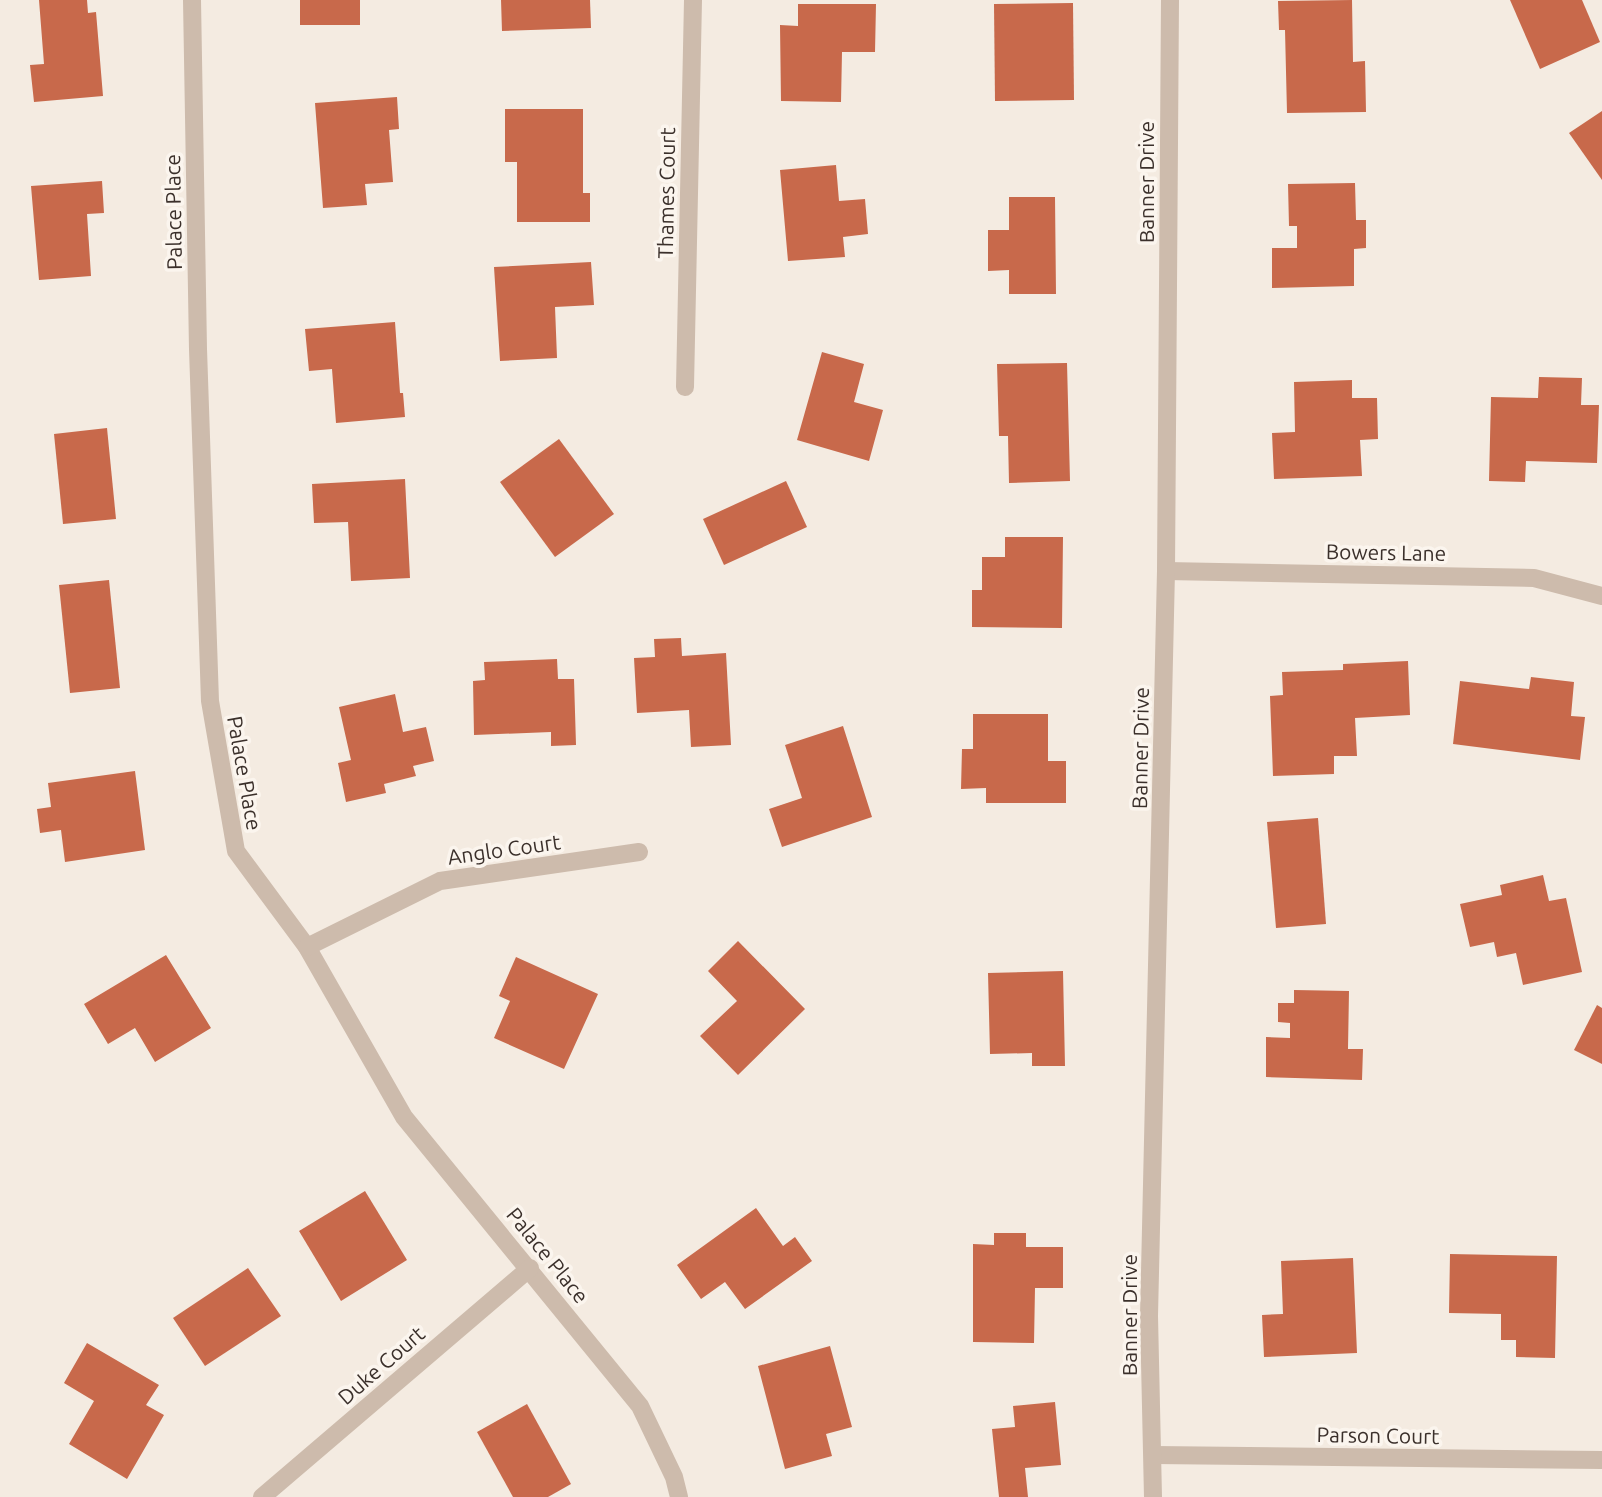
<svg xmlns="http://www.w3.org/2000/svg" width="1602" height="1497" viewBox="0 0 1602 1497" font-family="Ubuntu,sans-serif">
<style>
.building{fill:#c8694b}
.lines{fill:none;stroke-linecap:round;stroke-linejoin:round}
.street{stroke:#cdbbac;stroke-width:18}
.labels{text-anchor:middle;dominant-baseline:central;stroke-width:7;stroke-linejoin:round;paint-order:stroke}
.street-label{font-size:21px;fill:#3b302b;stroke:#fbf5ee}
</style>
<rect width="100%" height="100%" fill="#f4ebe1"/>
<g class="building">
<path d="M39,0H87L88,13L96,12L103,96L34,102L30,65L44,64Z"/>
<rect x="300" y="0" width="60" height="25"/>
<path d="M501,0H590L591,28L502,31Z"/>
<path d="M1352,0L1353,62L1365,61L1366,112L1287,113L1285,30H1279L1278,1Z"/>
<path d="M1510,0H1582L1600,42L1540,69Z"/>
<path d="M1073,3L1074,100L995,101L994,4Z"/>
<path d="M798,4H876L875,52H842L841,102L781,101L780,25L798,26Z"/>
<path d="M397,97L399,129L389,130L393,182L365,184L367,205L323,208L315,103Z"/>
<path d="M505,109H583V193H590V222H517V162H505Z"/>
<path d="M1602,111V180L1569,133Z"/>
<path d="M836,165L839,201L865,199L868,234L843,237L845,257L788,261L780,170Z"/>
<path d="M102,181L104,213L87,214L91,276L39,280L31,186Z"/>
<path d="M1355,183L1356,220H1366V248L1354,249V286L1272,288V248H1297V226H1289L1288,184Z"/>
<path d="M1009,197H1055L1056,294H1009V270L988,271V230H1009Z"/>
<path d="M591,262L594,305L555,307L557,358L500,361L494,267Z"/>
<path d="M395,322L400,393H403L405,417L336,423L332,369L309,371L305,329Z"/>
<path d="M822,352L864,364L854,402L883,410L869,461L797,440Z"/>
<path d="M1067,363L1070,481L1009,483L1008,436H999L997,364Z"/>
<path d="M1539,377L1582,378L1581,405H1599L1597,463L1526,461L1525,482L1489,481L1491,397L1538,398Z"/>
<path d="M1352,380V398H1377L1378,439L1360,440L1362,476L1274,479L1272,433L1295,432L1294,382Z"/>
<path d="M107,428L116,519L63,524L54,434Z"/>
<path d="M559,439L614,514L555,557L500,482Z"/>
<path d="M405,479L410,578L351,581L348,522L314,523L312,484Z"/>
<path d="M786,481L807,527L724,565L703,519Z"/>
<path d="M1005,537H1063L1062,628L972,627V590H982V557H1005Z"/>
<path d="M109,580L120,688L70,693L59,585Z"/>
<path d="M681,638L682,656L726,653L731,745L691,747L689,710L637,713L634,658L655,657L654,639Z"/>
<path d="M557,659L558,679H574L576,745L551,746V732L474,735L473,681L485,680L484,662Z"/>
<path d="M1408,661L1410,715L1355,718L1357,756H1334V774L1273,776L1270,696L1283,695L1282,672L1343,670V664Z"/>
<path d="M1531,677L1574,682L1571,716L1585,717L1580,760L1453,744L1460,681L1529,689Z"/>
<path d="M395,694L403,732L426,727L434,761L413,766L416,776L384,784L386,793L346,802L338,763L351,760L339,707Z"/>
<path d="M973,714H1048V761H1066V803H986V788L961,789L962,749H973Z"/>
<path d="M843,726L872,817L782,847L769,809L802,798L785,745Z"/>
<path d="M135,771L145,850L65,862L61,830L40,833L37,809L51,807L48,783Z"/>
<path d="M1318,818L1326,924L1276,928L1267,822Z"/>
<path d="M1543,875L1549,901L1566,898L1582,972L1523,985L1516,953L1497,957L1494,942L1470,947L1460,904L1502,895L1500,885Z"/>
<path d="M738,941L805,1009L738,1075L700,1036L737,1001L708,971Z"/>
<path d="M166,955L211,1028L155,1062L135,1028L108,1044L84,1004Z"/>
<path d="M516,957L598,994L564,1069L494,1038L510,1001L499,996Z"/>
<path d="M1063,971L1065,1066H1032V1053L990,1054L988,973Z"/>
<path d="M1294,990L1349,991L1348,1049H1363L1362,1080L1266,1077V1037L1290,1038V1023L1278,1022V1003H1294Z"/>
<path d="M1597,1005L1602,1008V1064L1574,1050Z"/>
<path d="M365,1191L407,1260L341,1301L299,1231Z"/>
<path d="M756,1208L783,1246L795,1237L812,1261L745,1309L725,1282L701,1299L677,1265Z"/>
<path d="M994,1233H1026V1247H1063V1288H1035L1034,1343L973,1342V1244L994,1245Z"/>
<path d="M1450,1254L1557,1256L1555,1358L1516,1357V1340H1501V1314L1449,1313Z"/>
<path d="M1353,1258L1357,1353L1264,1357L1262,1315L1283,1314L1281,1261Z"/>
<path d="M248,1268L281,1316L205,1366L173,1318Z"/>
<path d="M87,1343L159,1385L146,1405L164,1415L127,1479L69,1444L94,1401L64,1383Z"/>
<path d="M830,1346L852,1427L826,1434L832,1456L785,1469L758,1366Z"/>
<path d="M1055,1402L1061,1465L1025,1468L1028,1497H999L992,1429L1015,1427L1013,1406Z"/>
<path d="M527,1404L571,1484L548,1497H513L477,1432Z"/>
</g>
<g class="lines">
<g class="street">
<path d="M192,0L198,349L210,701L236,851L307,947L404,1117L640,1406L674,1477L679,1497"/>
<path d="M685,387L693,0"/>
<path d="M1166,571L1534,578L1602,596"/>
<path d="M307,947L440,881L639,852"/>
<path d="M1154,1455L1602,1460"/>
<path d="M262,1497L530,1268"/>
<path d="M1153,1497L1149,1316L1166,571L1170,0"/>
</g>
</g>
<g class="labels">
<g class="street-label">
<text transform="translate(1146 182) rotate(-90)">Banner Drive</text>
<text transform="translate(666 193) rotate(-89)">Thames Court</text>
<text transform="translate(173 212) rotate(-91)">Palace Place</text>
<text transform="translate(1386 552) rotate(1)">Bowers Lane</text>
<text transform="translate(1140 748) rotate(-89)">Banner Drive</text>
<text transform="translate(245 773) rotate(80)">Palace Place</text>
<text transform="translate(504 849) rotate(-8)">Anglo Court</text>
<text transform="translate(548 1255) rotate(51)">Palace Place</text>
<text transform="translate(1129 1315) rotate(-90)">Banner Drive</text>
<text transform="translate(381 1365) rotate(-41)">Duke Court</text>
<text transform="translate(1378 1435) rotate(1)">Parson Court</text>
</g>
</g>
</svg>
